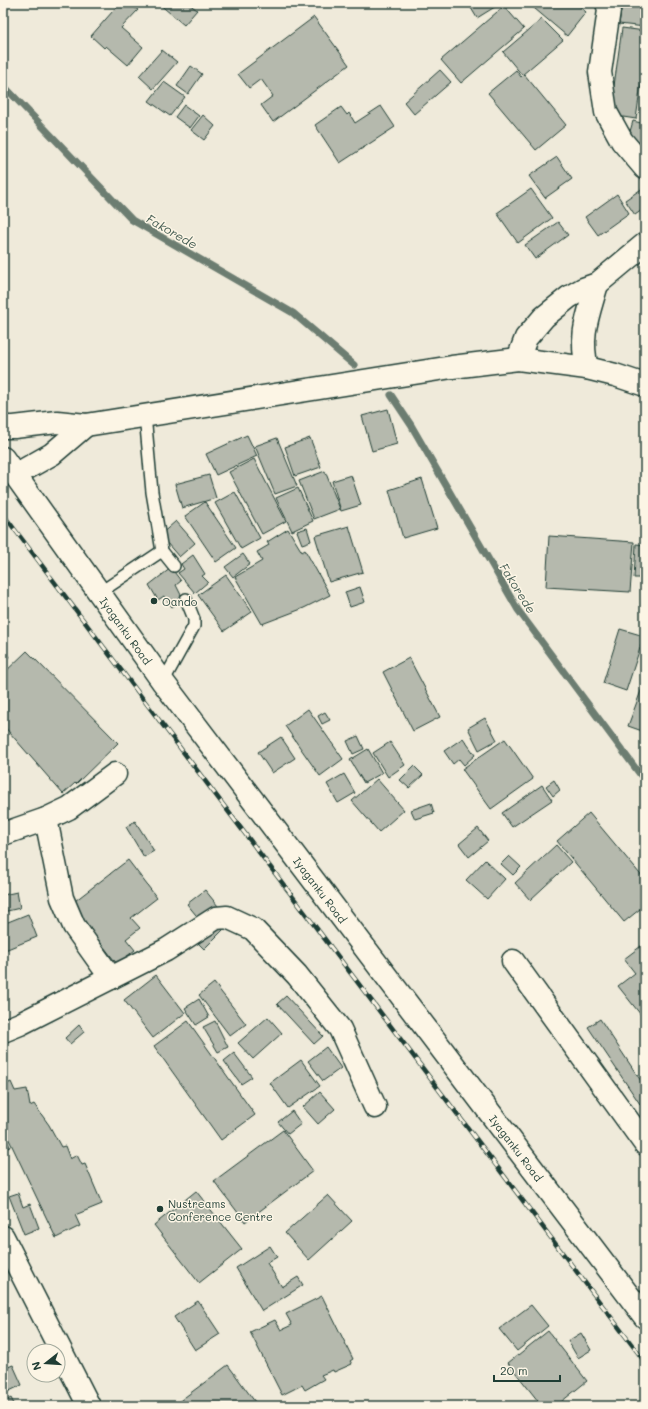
<svg xmlns="http://www.w3.org/2000/svg" width="648" height="1409" viewBox="0 0 648 1409" font-family="Mali,sans-serif">
<style>
.lines{fill:none;stroke-linecap:round;stroke-linejoin:round}
.stream{stroke:#6c7d71;stroke-width:7}
.building{fill:#b5b9ad;stroke:#1f3d34}
.service-casing{stroke:#1f3d34;stroke-width:14}
.minor-casing{stroke:#1f3d34;stroke-width:25}
.trunk-casing{stroke:#1f3d34;stroke-width:25}
.service{stroke:#fcf5e5;stroke-width:11}
.minor{stroke:#fcf5e5;stroke-width:22}
.trunk{stroke:#fcf5e5;stroke-width:22}
.rail-casing{stroke:#1f3d34;stroke-width:4.5}
.rail{stroke:#fcf5e5;stroke-width:3;stroke-dasharray:9;stroke-linecap:butt}
.poi-dot{fill:#1f3d34;stroke:#fcf5e5;stroke-width:1.5}
.labels{text-anchor:middle;dominant-baseline:central;stroke-width:3;stroke-linejoin:round;paint-order:stroke}
.poi-label{font-size:11px;fill:#1f3d34;stroke:#fcf5e5;text-anchor:start}
.street-label{font-size:11px;fill:#1f3d34;stroke:#fcf5e5}
.water-label{font-size:12px;font-style:italic;fill:#455d53;stroke:#fcf5e5}
</style>
<rect width="100%" height="100%" fill="#efeada"/>
<filter id="ink" filterUnits="userSpaceOnUse"><feTurbulence type="fractalNoise" baseFrequency=".025" numOctaves="2"/><feDisplacementMap in="SourceGraphic" scale="8" xChannelSelector="R" yChannelSelector="G"/><feConvolveMatrix kernelMatrix="1 2 1 2 8 2 1 2 1" color-interpolation-filters="sRGB"/></filter>
<g filter="url(#ink)">
<g class="lines">
<g class="stream">
<path d="M3,85L132,220L293,313L354,365"/>
<path d="M391,395L411,425L518,610L645,781"/>
</g>
</g>
<g class="building">
<path d="M120,3H129L138,10L121,28L143,47L128,65L106,46L104,48L91,36Z"/>
<path d="M158,3H188L197,10L184,25Z"/>
<path d="M468,3H497L498,5L477,18Z"/>
<path d="M528,3H576L586,12L567,36Z"/>
<path d="M622,3H645V27L619,24Z"/>
<path d="M504,6L524,29L461,83L441,60Z"/>
<path d="M314,17L349,65L273,122L261,105L273,96L261,79L249,88L238,74Z"/>
<path d="M542,19L563,40L522,75L503,52Z"/>
<path d="M622,28L645,31V55L636,119L610,115Z"/>
<path d="M162,50L177,62L153,89L139,76Z"/>
<path d="M191,66L202,74L188,94L177,86Z"/>
<path d="M440,70L451,82L414,114L404,102Z"/>
<path d="M516,70L521,77L524,74L566,125L536,150L488,93Z"/>
<path d="M164,82L185,97L170,116L149,101Z"/>
<path d="M184,105L199,116L190,128L175,117Z"/>
<path d="M381,106L395,127L340,163L315,125L341,107L347,115L349,113L355,123Z"/>
<path d="M203,115L215,126L204,140L191,130Z"/>
<path d="M633,121L645,124V148L627,142Z"/>
<path d="M557,157L572,179L545,198L529,176Z"/>
<path d="M643,188L645,191V208L635,215L625,200Z"/>
<path d="M531,189L552,218L518,243L497,213Z"/>
<path d="M617,194L629,213L598,235L585,217Z"/>
<path d="M558,222L568,235L535,259L525,245Z"/>
<path d="M388,409L397,444L372,451L362,416Z"/>
<path d="M247,435L257,456L216,475L206,454Z"/>
<path d="M277,438L297,486L275,494L255,446Z"/>
<path d="M310,438L321,467L295,476L285,447Z"/>
<path d="M254,459L286,521L262,534L229,472Z"/>
<path d="M325,471L340,509L314,519L299,481Z"/>
<path d="M209,475L216,498L182,508L175,484Z"/>
<path d="M351,475L361,505L341,511L332,481Z"/>
<path d="M422,479L437,528L403,538L389,490Z"/>
<path d="M298,488L313,521L292,531L276,498Z"/>
<path d="M235,492L260,538L241,549L215,503Z"/>
<path d="M205,502L236,548L216,562L185,516Z"/>
<path d="M176,521L195,543L179,557L160,535Z"/>
<path d="M349,526L363,572L329,582L315,536Z"/>
<path d="M307,528L311,541L302,544L297,531Z"/>
<path d="M288,529L302,552L305,550L330,595L304,608L262,624L235,577L262,561L257,552L269,545L267,542Z"/>
<path d="M549,536L634,542L630,592L546,587Z"/>
<path d="M636,544L645,545L643,578H634Z"/>
<path d="M243,554L250,564L233,577L225,567Z"/>
<path d="M193,555L205,574L202,576L208,582L195,593L178,573L184,569L181,564Z"/>
<path d="M171,568L181,581L176,585L183,599L172,607L164,596L158,600L149,585Z"/>
<path d="M226,575L252,612L224,631L198,595Z"/>
<path d="M360,587L365,602L350,607L345,592Z"/>
<path d="M620,629L644,636L626,691L603,683Z"/>
<path d="M3,649L9,657L3,661Z"/>
<path d="M27,651L118,743L76,784L75,783L63,794L3,725V674Z"/>
<path d="M409,658L440,717L413,731L383,672Z"/>
<path d="M645,680V732L628,726Z"/>
<path d="M308,709L343,759L320,776L285,726Z"/>
<path d="M325,712L330,720L322,724L318,716Z"/>
<path d="M485,718L497,740L479,750L468,728Z"/>
<path d="M358,736L364,749L353,754L347,741Z"/>
<path d="M281,737L295,758L272,773L258,752Z"/>
<path d="M463,738L475,755L464,765L459,759L453,764L444,751Z"/>
<path d="M505,739L533,779L491,809L462,769Z"/>
<path d="M390,742L405,765L388,777L373,753Z"/>
<path d="M368,749L382,773L364,783L350,760Z"/>
<path d="M414,766L423,775L409,788L400,780Z"/>
<path d="M344,774L355,793L338,803L327,784Z"/>
<path d="M377,779L404,810L379,832L352,801Z"/>
<path d="M554,780L560,790L553,796L546,786Z"/>
<path d="M542,785L552,800L512,827L502,813Z"/>
<path d="M431,803L434,813L415,819L411,810Z"/>
<path d="M589,813L645,880V905L624,922L557,841Z"/>
<path d="M135,821L154,851L144,857L126,827Z"/>
<path d="M478,828L488,841L469,857L459,844Z"/>
<path d="M556,845L571,862L530,900L515,883Z"/>
<path d="M509,856L521,867L513,875L501,864Z"/>
<path d="M128,860L157,898L131,918L140,928L126,939L135,950L117,964L71,904Z"/>
<path d="M485,860L505,879L487,899L466,880Z"/>
<path d="M205,890L218,906L200,920L187,904Z"/>
<path d="M17,892L20,908L3,912V895Z"/>
<path d="M28,914L37,937L5,950L3,944V924Z"/>
<path d="M215,923L223,930L204,949L197,942Z"/>
<path d="M645,943V1020L618,986L635,973L624,959Z"/>
<path d="M156,975L185,1013L153,1038L124,1000Z"/>
<path d="M214,983L246,1024L230,1036L199,995Z"/>
<path d="M286,996L323,1036L314,1044L277,1004Z"/>
<path d="M199,999L209,1017L196,1025L185,1008Z"/>
<path d="M268,1017L282,1033L253,1059L238,1043Z"/>
<path d="M600,1019L645,1087V1101L640,1104L588,1027Z"/>
<path d="M188,1021L255,1115L221,1140L154,1046Z"/>
<path d="M215,1021L228,1047L218,1052L203,1027Z"/>
<path d="M79,1025L84,1032L70,1044L65,1038Z"/>
<path d="M326,1047L341,1068L323,1081L308,1061Z"/>
<path d="M234,1053L252,1077L241,1084L224,1061Z"/>
<path d="M301,1060L320,1086L288,1108L270,1083Z"/>
<path d="M11,1082L15,1091L27,1089L30,1106L34,1104L49,1125L61,1147L65,1146L70,1159L77,1155L82,1165L85,1164L102,1204L75,1215L80,1226L56,1238L3,1127V1086Z"/>
<path d="M320,1092L335,1109L318,1124L303,1107Z"/>
<path d="M292,1111L301,1124L288,1134L278,1122Z"/>
<path d="M3,1130L10,1147L3,1150Z"/>
<path d="M283,1130L313,1171L245,1222L214,1181Z"/>
<path d="M196,1191L242,1249L199,1283L154,1225Z"/>
<path d="M18,1193L23,1207L30,1204L39,1228L24,1234L9,1196Z"/>
<path d="M328,1195L352,1221L309,1260L285,1233Z"/>
<path d="M270,1246L277,1257L267,1263L282,1287L298,1277L303,1285L262,1311L236,1268Z"/>
<path d="M322,1296L353,1359L350,1361L352,1364L334,1372L333,1370L321,1375L324,1379L305,1390L302,1385L282,1395L250,1332L275,1320L281,1330L292,1325L286,1314Z"/>
<path d="M198,1301L220,1334L195,1350L174,1317Z"/>
<path d="M531,1305L548,1326L517,1351L499,1329Z"/>
<path d="M548,1331L587,1381L556,1406H542L508,1363Z"/>
<path d="M581,1333L591,1350L578,1358L568,1341Z"/>
<path d="M13,1365L22,1385L3,1394V1369Z"/>
<path d="M228,1365L258,1406H173Z"/>
<path d="M11,1398L15,1406H3V1401L4,1402Z"/>
</g>
<g class="lines">
<g class="service-casing">
<g id="service">
<path d="M145,415L152,492L162,551L174,566"/>
<path d="M99,593L162,551"/>
<path d="M163,682L194,626V619L186,599"/>
</g>
</g>
<g class="minor-casing">
<g id="minor">
<path d="M607,3L609,10L600,72L606,112L622,141L645,168"/>
<path d="M518,359L526,338L544,317L569,297L583,289L597,284L645,244"/>
<path d="M587,368C579,335 588,316 597,284"/>
<path d="M3,427H14L57,422L86,425L452,367L518,359L587,368L615,375L645,385"/>
<path d="M15,475L52,454L86,425"/>
<path d="M46,819L62,898L74,926L111,978"/>
<path d="M3,834L46,819L69,808L115,774"/>
<path d="M513,961L645,1144"/>
<path d="M3,1031L20,1024L166,950L216,918L227,917L253,929L297,975L340,1029L375,1107"/>
<path d="M3,1237L89,1406"/>
</g>
</g>
<g class="trunk-casing">
<g id="trunk">
<path id="s1" d="M3,458L163,682L645,1317"/>
</g>
</g>
<use href="#service" class="service"/>
<use href="#minor" class="minor"/>
<use href="#trunk" class="trunk"/>
<g class="rail-casing">
<path id="rail" d="M3,514L645,1362"/>
</g>
<use href="#rail" class="rail"/>
</g>
</g>
<g class="poi-dot">
<circle cx="154" cy="601" r="4"/>
<circle cx="160" cy="1209" r="4"/>
</g>
<g class="labels">
<g class="poi-label">
<text x="162" y="601">Oando</text>
<text x="168" y="1203">Nustreams<tspan x="168" dy="13">Conference Centre</tspan></text>
</g>
<g class="street-label">
<text stroke="none"><textPath href="#s1" startOffset="212">Iyaganku Road</textPath></text>
<text stroke="none"><textPath href="#s1" startOffset="536">Iyaganku Road</textPath></text>
<text stroke="none"><textPath href="#s1" startOffset="860">Iyaganku Road</textPath></text>
</g>
<g class="water-label">
<text transform="translate(172 231) rotate(30)">Fakorede</text>
<text transform="translate(518 588) rotate(58)">Fakorede</text>
</g>
</g>
<rect width="648" height="1409" fill="none" stroke="#fcf5e5" stroke-width="16"/>
<rect x="8" y="8" width="632" height="1393" fill="none" stroke="#1f3d34" stroke-width="1.5" filter="url(#ink)"/>
<g transform="translate(46 1363) rotate(253)"><circle r="19" fill="#fcf5e5" stroke="#a4ab9e"/>
<path d="M0-3L7 15L0 10L-7 15Z" fill="#1f3d34"/>
<text y="-6" font-size="11" font-weight="bold" text-anchor="middle" fill="#1f3d34">N</text>
</g>
<path d="M494 1375v6h66v-6" fill="none" stroke="#1f3d34" stroke-width="2"/>
<text x="500" y="1375" font-size="12" fill="#1f3d34" stroke="#fcf5e5" stroke-width="3" paint-order="stroke">20 m</text>
</svg>
